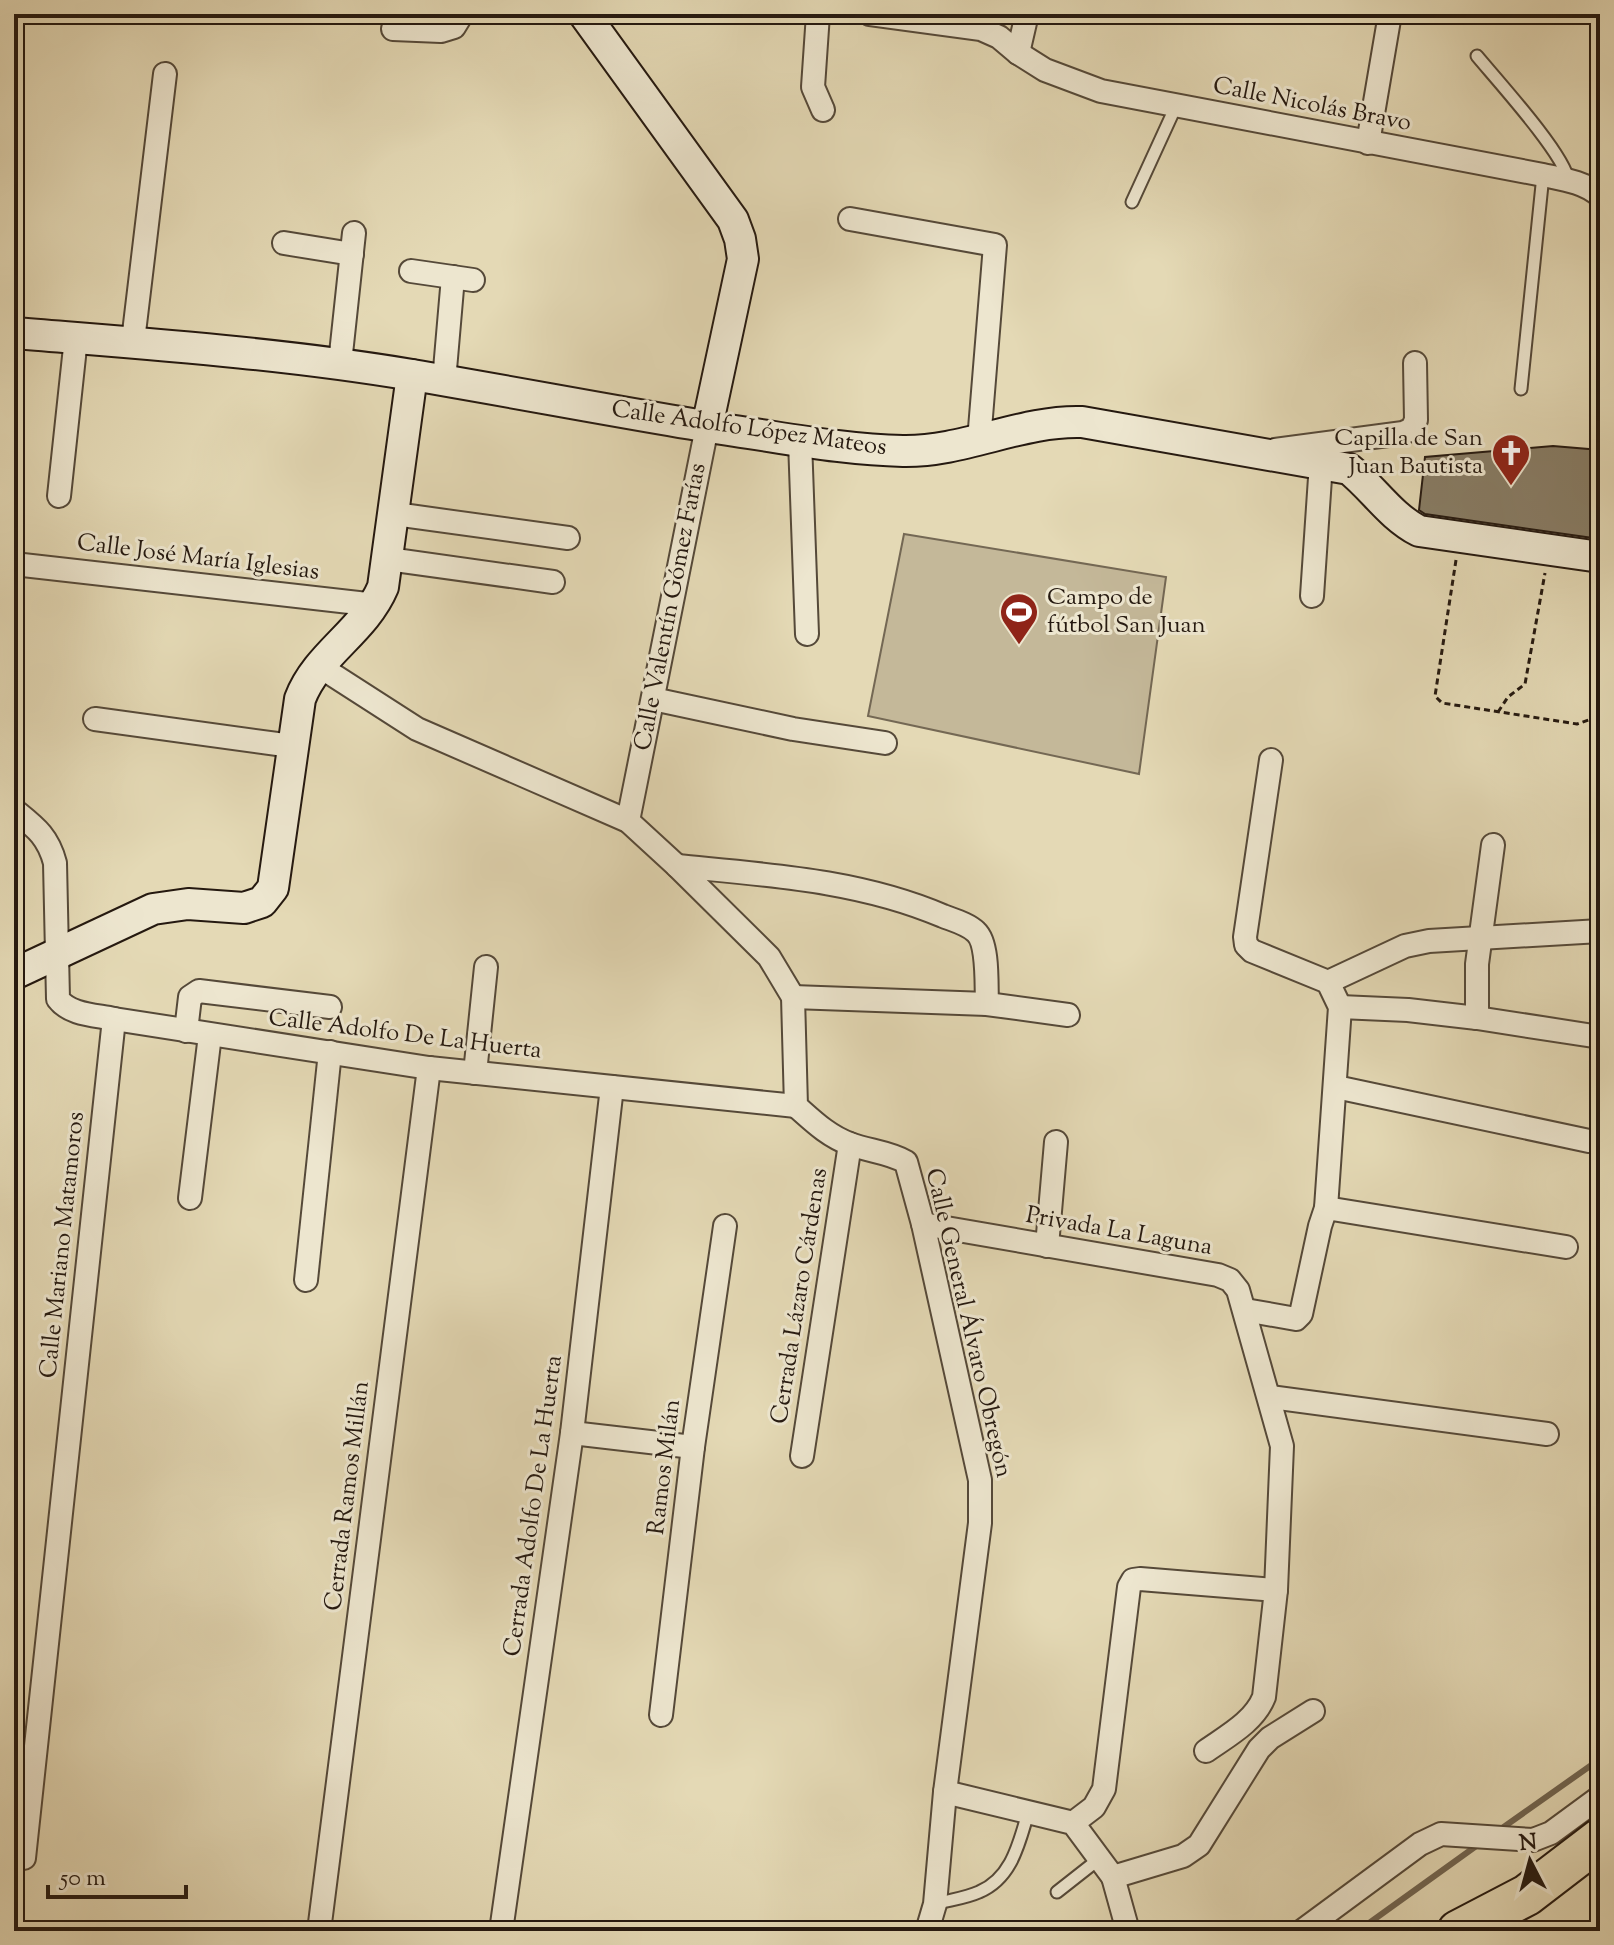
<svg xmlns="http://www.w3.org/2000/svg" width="1614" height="1945" viewBox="0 0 1614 1945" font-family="'Sorts Mill Goudy',serif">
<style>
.green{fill:#c4b899;stroke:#746854;stroke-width:2}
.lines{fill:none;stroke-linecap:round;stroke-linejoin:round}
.stream{stroke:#716551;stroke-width:6}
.building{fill:#887d66;stroke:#251910;stroke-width:2}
.lane-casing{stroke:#554939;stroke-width:15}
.street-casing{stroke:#554939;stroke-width:26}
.secondary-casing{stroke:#251910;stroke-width:34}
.highway-casing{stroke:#251910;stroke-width:44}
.path{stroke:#251910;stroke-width:3;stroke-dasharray:6 4;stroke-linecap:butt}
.lane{stroke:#ede6cf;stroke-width:11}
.street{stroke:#ede6cf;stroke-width:22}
.secondary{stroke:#ede6cf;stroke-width:30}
.highway{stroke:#e4d9b5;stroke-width:40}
.labels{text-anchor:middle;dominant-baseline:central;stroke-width:6;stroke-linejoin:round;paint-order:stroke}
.street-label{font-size:24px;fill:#251910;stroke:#ede6cf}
.poi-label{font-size:24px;fill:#251910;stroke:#ede6cf;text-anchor:end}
</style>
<rect width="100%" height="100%" fill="#e4d9b5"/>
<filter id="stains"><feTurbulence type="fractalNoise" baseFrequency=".0025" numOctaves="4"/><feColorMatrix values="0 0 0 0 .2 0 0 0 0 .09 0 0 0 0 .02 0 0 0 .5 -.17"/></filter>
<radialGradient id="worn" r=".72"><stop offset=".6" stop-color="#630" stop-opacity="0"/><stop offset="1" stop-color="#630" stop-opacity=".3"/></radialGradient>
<path class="green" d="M904,534L1166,577L1139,774L868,716Z"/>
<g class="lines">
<g class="stream">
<path d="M1498,1831L1600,1759"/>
<path d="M1358,1931L1479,1844"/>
</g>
</g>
<path class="building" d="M1553,446L1600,450V539L1425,514L1419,510L1425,457Z"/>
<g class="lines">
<g class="lane-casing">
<g id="lane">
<path d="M1477,56C1497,80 1565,155 1568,180"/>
<path d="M1132,202L1176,106"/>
<path d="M1521,389L1543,175"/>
<path d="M1057,1892L1099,1859"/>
<path d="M935,1904C949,1900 966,1898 979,1892C1012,1878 1019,1843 1028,1813"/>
</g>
</g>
<g class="street-casing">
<g id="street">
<path d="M818,14L813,87L823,110"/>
<path d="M870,14L981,29L999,37L1018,53L1045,70L1101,91L1543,175C1562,179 1585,182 1600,196"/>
<path d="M393,29L441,31L454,27L462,14"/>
<path d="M1018,53L1027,14"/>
<path d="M1368,143L1390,14"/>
<path d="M850,219L995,245L979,441"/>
<path d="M284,243L352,254"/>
<path d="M411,271L473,280"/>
<path d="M133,341L165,74"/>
<path d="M340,363L354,233"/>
<path d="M444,381L453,277"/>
<path d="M800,441L807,634"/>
<path d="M1275,450L1403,433L1412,429L1416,420L1415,363"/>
<path d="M59,496L76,338"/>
<path d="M395,514L568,538"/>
<path d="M388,559L553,582"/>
<path d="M14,564L376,605"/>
<path d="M1312,596L1321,463"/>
<path d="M319,666L417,729L628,821L677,866L769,957L793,997L796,1106C813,1121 828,1136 850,1144C868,1151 889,1152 906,1162L923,1224L980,1480V1523L945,1792L935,1904L927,1931"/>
<path d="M653,699L793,729L885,743"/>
<path d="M95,719L292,746"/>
<path d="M14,810C35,827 48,836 55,863L58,999C70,1015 96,1015 114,1019L429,1068L796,1106"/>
<path d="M628,821L707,427"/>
<path d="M677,866C768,875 859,880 943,916C953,920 968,924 976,932C989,944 986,987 987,1004"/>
<path d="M1328,982L1405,946L1429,941L1600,931"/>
<path d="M793,997L987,1004L1068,1015"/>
<path d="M1340,1007L1408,1010L1477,1018L1600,1037"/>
<path d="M1477,1018V964L1493,845"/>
<path d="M186,1031L190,997L199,991L330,1007"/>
<path d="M475,1073L486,967"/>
<path d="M1336,1087L1589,1141"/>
<path d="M190,1198L210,1035"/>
<path d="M1326,1208L1566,1247"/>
<path d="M923,1224L1218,1275L1230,1280L1238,1290L1282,1446L1276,1590L1264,1697C1254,1722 1227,1736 1206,1751"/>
<path d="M1047,1246L1056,1142"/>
<path d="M306,1280L330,1052"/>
<path d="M1245,1310L1296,1319L1301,1314L1320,1226L1326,1208L1340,1007L1328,982L1252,951L1246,945L1245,937L1271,760"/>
<path d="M1270,1397L1547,1434"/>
<path d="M572,1433L693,1447"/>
<path d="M802,1456L850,1144"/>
<path d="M661,1715L693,1447L725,1226"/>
<path d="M945,1792L1073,1823L1113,1877L1183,1856L1199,1845L1259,1749L1270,1738L1313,1711"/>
<path d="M1073,1823L1094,1807L1104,1789L1129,1587L1133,1580L1140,1579L1276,1590"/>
<path d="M24,1858L114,1019"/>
<path d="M1113,1877L1128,1931"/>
<path d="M319,1931L429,1068"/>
<path d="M501,1931L572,1433L612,1087"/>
<path d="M1302,1931L1420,1844L1441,1834L1533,1840L1551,1833L1600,1797"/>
</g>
</g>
<g class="secondary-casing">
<g id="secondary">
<path d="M584,14L733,220L740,239L743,259L707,427"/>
<path d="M14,333C147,344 280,353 412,375C520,393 627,414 735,431C790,439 847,450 903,451C965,452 1021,420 1082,422L1349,469C1374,489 1390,516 1419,531L1600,557"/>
<path d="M14,974L153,909L188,904L244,908L262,902L273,888L300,699C317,654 364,632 383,587L412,375"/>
</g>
</g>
<g class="highway-casing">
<path id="highway" d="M1458,1931L1527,1895L1600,1839"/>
</g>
<g class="path">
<path d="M1456,560L1435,696L1442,703L1577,724L1600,716"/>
<path d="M1498,712L1508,697L1525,684L1545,573"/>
</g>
<use href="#lane" class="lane"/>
<use href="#street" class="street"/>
<use href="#secondary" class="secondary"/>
<use href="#highway" class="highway"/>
</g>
<defs>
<g id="church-pin" transform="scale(2)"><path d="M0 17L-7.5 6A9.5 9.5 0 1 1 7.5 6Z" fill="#8f2418" stroke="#ede6cf"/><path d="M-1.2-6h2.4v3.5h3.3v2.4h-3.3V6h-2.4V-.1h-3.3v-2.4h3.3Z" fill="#fff"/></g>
<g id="stadium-pin" transform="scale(2)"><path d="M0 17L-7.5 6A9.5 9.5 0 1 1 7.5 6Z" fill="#8f2418" stroke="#ede6cf"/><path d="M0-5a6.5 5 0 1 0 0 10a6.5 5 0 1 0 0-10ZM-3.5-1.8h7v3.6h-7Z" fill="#fff"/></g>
</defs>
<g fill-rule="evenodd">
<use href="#church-pin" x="1511" y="453"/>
<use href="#stadium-pin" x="1019" y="612"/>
</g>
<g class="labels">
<g class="street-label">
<text transform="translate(1312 105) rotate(11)">Calle Nicolás Bravo</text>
<text transform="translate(749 429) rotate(8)">Calle Adolfo López Mateos</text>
<text transform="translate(198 558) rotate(7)">Calle José María Iglesias</text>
<text transform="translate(671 607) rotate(-79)">Calle Valentín Gómez Farías</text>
<text transform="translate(405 1035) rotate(7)">Calle Adolfo De La Huerta</text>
<text transform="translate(1119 1232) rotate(10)">Privada La Laguna</text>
<text transform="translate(63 1245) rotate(-84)">Calle Mariano Matamoros</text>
<text transform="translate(800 1296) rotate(-81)">Cerrada Lázaro Cárdenas</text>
<text transform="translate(968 1323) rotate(77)">Calle General Álvaro Obregón</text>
<text transform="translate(665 1467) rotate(-83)">Ramos Milán</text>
<text transform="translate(348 1496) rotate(-83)">Cerrada Ramos Millán</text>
<text transform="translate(534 1506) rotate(-82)">Cerrada Adolfo De La Huerta</text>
</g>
<g class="poi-label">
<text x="1483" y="439">Capilla de San<tspan x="1483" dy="28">Juan Bautista</tspan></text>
<text x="1047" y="598" text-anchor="start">Campo de<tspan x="1047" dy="28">fútbol San Juan</tspan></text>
</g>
</g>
<rect width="1614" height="1945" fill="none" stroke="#e4d9b5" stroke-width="48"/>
<rect x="16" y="16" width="1582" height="1913" fill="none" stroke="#251910" stroke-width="4"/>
<rect x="24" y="24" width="1566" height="1897" fill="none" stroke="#251910" stroke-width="2"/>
<g transform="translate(1530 1861) rotate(354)" stroke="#ede6cf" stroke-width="6" paint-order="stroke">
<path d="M0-6L14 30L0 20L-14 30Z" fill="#251910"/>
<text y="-12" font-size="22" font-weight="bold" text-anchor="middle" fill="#251910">N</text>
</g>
<path d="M48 1885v12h138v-12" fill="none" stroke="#251910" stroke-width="4"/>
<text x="60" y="1885" font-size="24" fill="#251910" stroke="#ede6cf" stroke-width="6" paint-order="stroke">50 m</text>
<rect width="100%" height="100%" filter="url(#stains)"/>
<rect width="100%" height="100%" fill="url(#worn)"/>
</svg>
